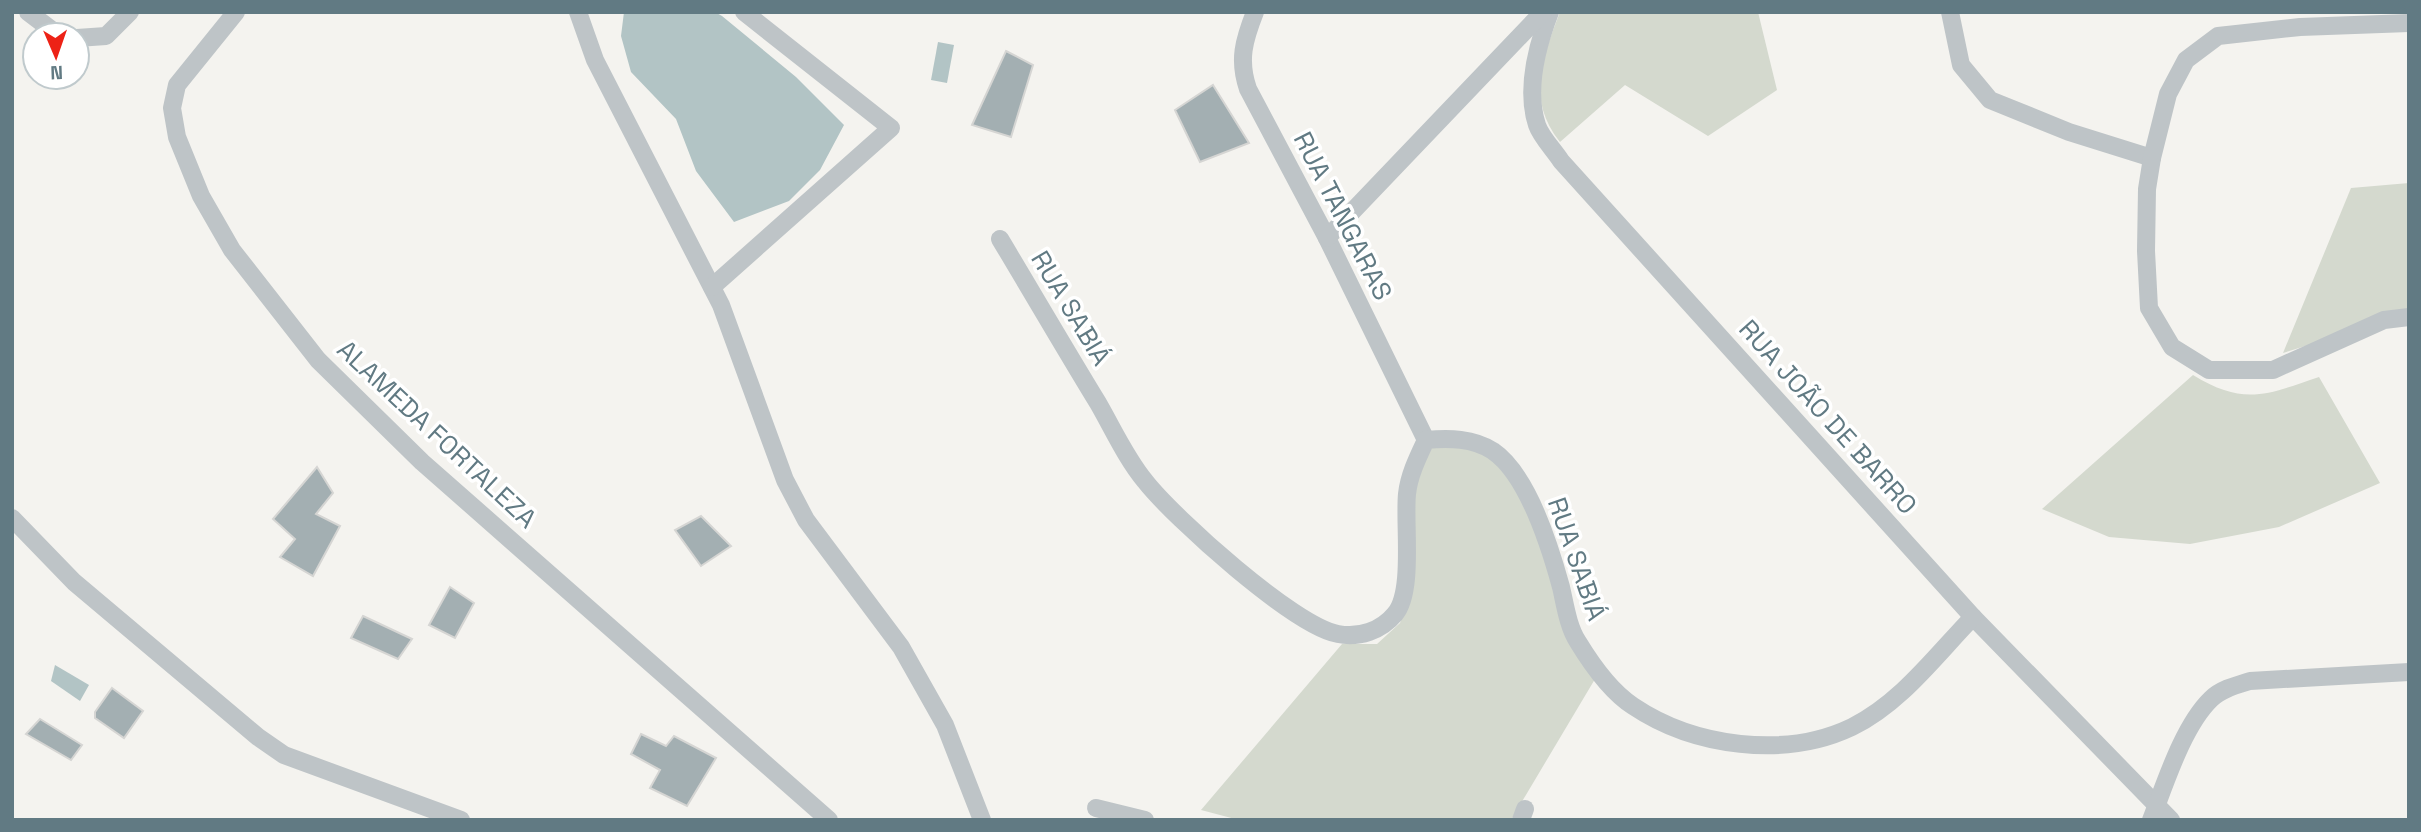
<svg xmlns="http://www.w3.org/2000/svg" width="2421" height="832" viewBox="0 0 2421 832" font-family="'Space Grotesk',sans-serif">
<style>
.green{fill:#d4d9ce}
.water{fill:#b2c4c5}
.building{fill:#a3afb2;stroke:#d5d5d3;stroke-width:2}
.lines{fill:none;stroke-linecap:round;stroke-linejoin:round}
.minor{stroke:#bec4c7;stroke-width:18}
.labels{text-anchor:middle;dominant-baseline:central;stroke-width:7;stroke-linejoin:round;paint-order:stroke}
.street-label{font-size:26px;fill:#617a83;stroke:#fff}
</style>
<rect width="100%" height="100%" fill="#f4f3ef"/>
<g class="green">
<path d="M1560,12H1758L1777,90L1708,136L1625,85L1560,142C1526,99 1542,59 1560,12Z"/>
<path d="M2409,183V314L2283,353L2351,188Z"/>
<path d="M2193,375C2244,406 2266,395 2319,377L2380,483L2279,527L2190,544L2109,537L2042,509Z"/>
<path d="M1455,442L1490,457L1519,491L1598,674L1511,820H1239L1201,810L1342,644H1377L1400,623L1410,592L1414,493L1425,453L1436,443Z"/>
</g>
<g class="water">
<path d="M624,12H715L722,16L796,77L844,125L820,170L789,201L734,222L696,171L676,119L631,72L621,36Z"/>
<path d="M938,42L954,45L947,83L931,80Z"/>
<path d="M55,665L89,685L80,701L51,681Z"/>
</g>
<g class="building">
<path d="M1006,51L1033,65L1011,137L972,125Z"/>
<path d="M1213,85L1249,143L1200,162L1175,110Z"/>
<path d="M317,467L333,493L316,514L340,526L313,576L280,557L295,539L273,519Z"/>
<path d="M701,516L731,546L701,566L675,530Z"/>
<path d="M450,587L474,603L455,638L429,625Z"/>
<path d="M363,616L412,639L398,659L351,638Z"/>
<path d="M112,688L143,711L124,738L95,718V712Z"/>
<path d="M40,719L82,745L71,760L26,734Z"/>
<path d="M641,734L666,746L674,736L716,758L687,806L650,788L660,770L631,754Z"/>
</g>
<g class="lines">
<g class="minor">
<path d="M28,12L53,31L67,35"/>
<path d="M236,12L177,85L172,108L177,137L201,196L232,250L318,360L422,462L829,820"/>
<path d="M578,12L595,60L721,305L785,480L806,520L901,647L945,725L982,820"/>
<path d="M1255,12C1244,40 1238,60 1248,89L1327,238L1426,440"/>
<path d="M1550,12C1537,46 1525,89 1537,125C1541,137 1554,150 1561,161L1973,617L2171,820"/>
<path d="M1950,12L1961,65L1990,100L2069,132L2152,158"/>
<path d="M2409,23L2300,27L2218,36L2186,60L2168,94L2152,158L2147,189L2146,251L2149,308L2172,347L2209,370H2273L2384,320L2409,317"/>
<path d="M77,38L106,36L130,12"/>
<path d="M1327,238L1543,12"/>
<path d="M1000,239C1033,294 1065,349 1098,403C1113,429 1126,458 1145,481C1174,518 1294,626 1338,634C1359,638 1381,631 1395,614C1414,592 1404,524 1407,494C1409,475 1418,457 1426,440C1449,438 1473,438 1493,451C1528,475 1550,547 1561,587C1565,604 1568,627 1578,642C1592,665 1610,691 1633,706C1694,747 1785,759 1852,727C1901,703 1936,655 1973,617"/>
<path d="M712,287L891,128L744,12"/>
<path d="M12,518L74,582L258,737L284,755L461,820"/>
<path d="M1096,808L1145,820"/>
<path d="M1521,820L1525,809"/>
<path d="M2151,820C2165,784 2183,726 2211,699C2221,689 2237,685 2250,681L2409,672"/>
</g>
</g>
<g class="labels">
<g class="street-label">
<text transform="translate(1343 216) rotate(63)">RUA TANGARAS</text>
<text transform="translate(1071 308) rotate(59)">RUA SABIÁ</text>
<text transform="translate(1828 417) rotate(48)">RUA JOÃO DE BARRO</text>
<text transform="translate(437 434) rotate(43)">ALAMEDA FORTALEZA</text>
<text transform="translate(1577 559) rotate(71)">RUA SABIÁ</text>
</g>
</g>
<rect width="2421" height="832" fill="none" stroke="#617a83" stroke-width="28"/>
<g transform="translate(56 56) rotate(178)"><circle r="33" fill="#ffffff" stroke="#c0cacd" stroke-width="2"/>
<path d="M0-5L12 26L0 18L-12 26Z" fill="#ed2216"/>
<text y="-10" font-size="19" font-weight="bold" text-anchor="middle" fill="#617a83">N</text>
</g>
</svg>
